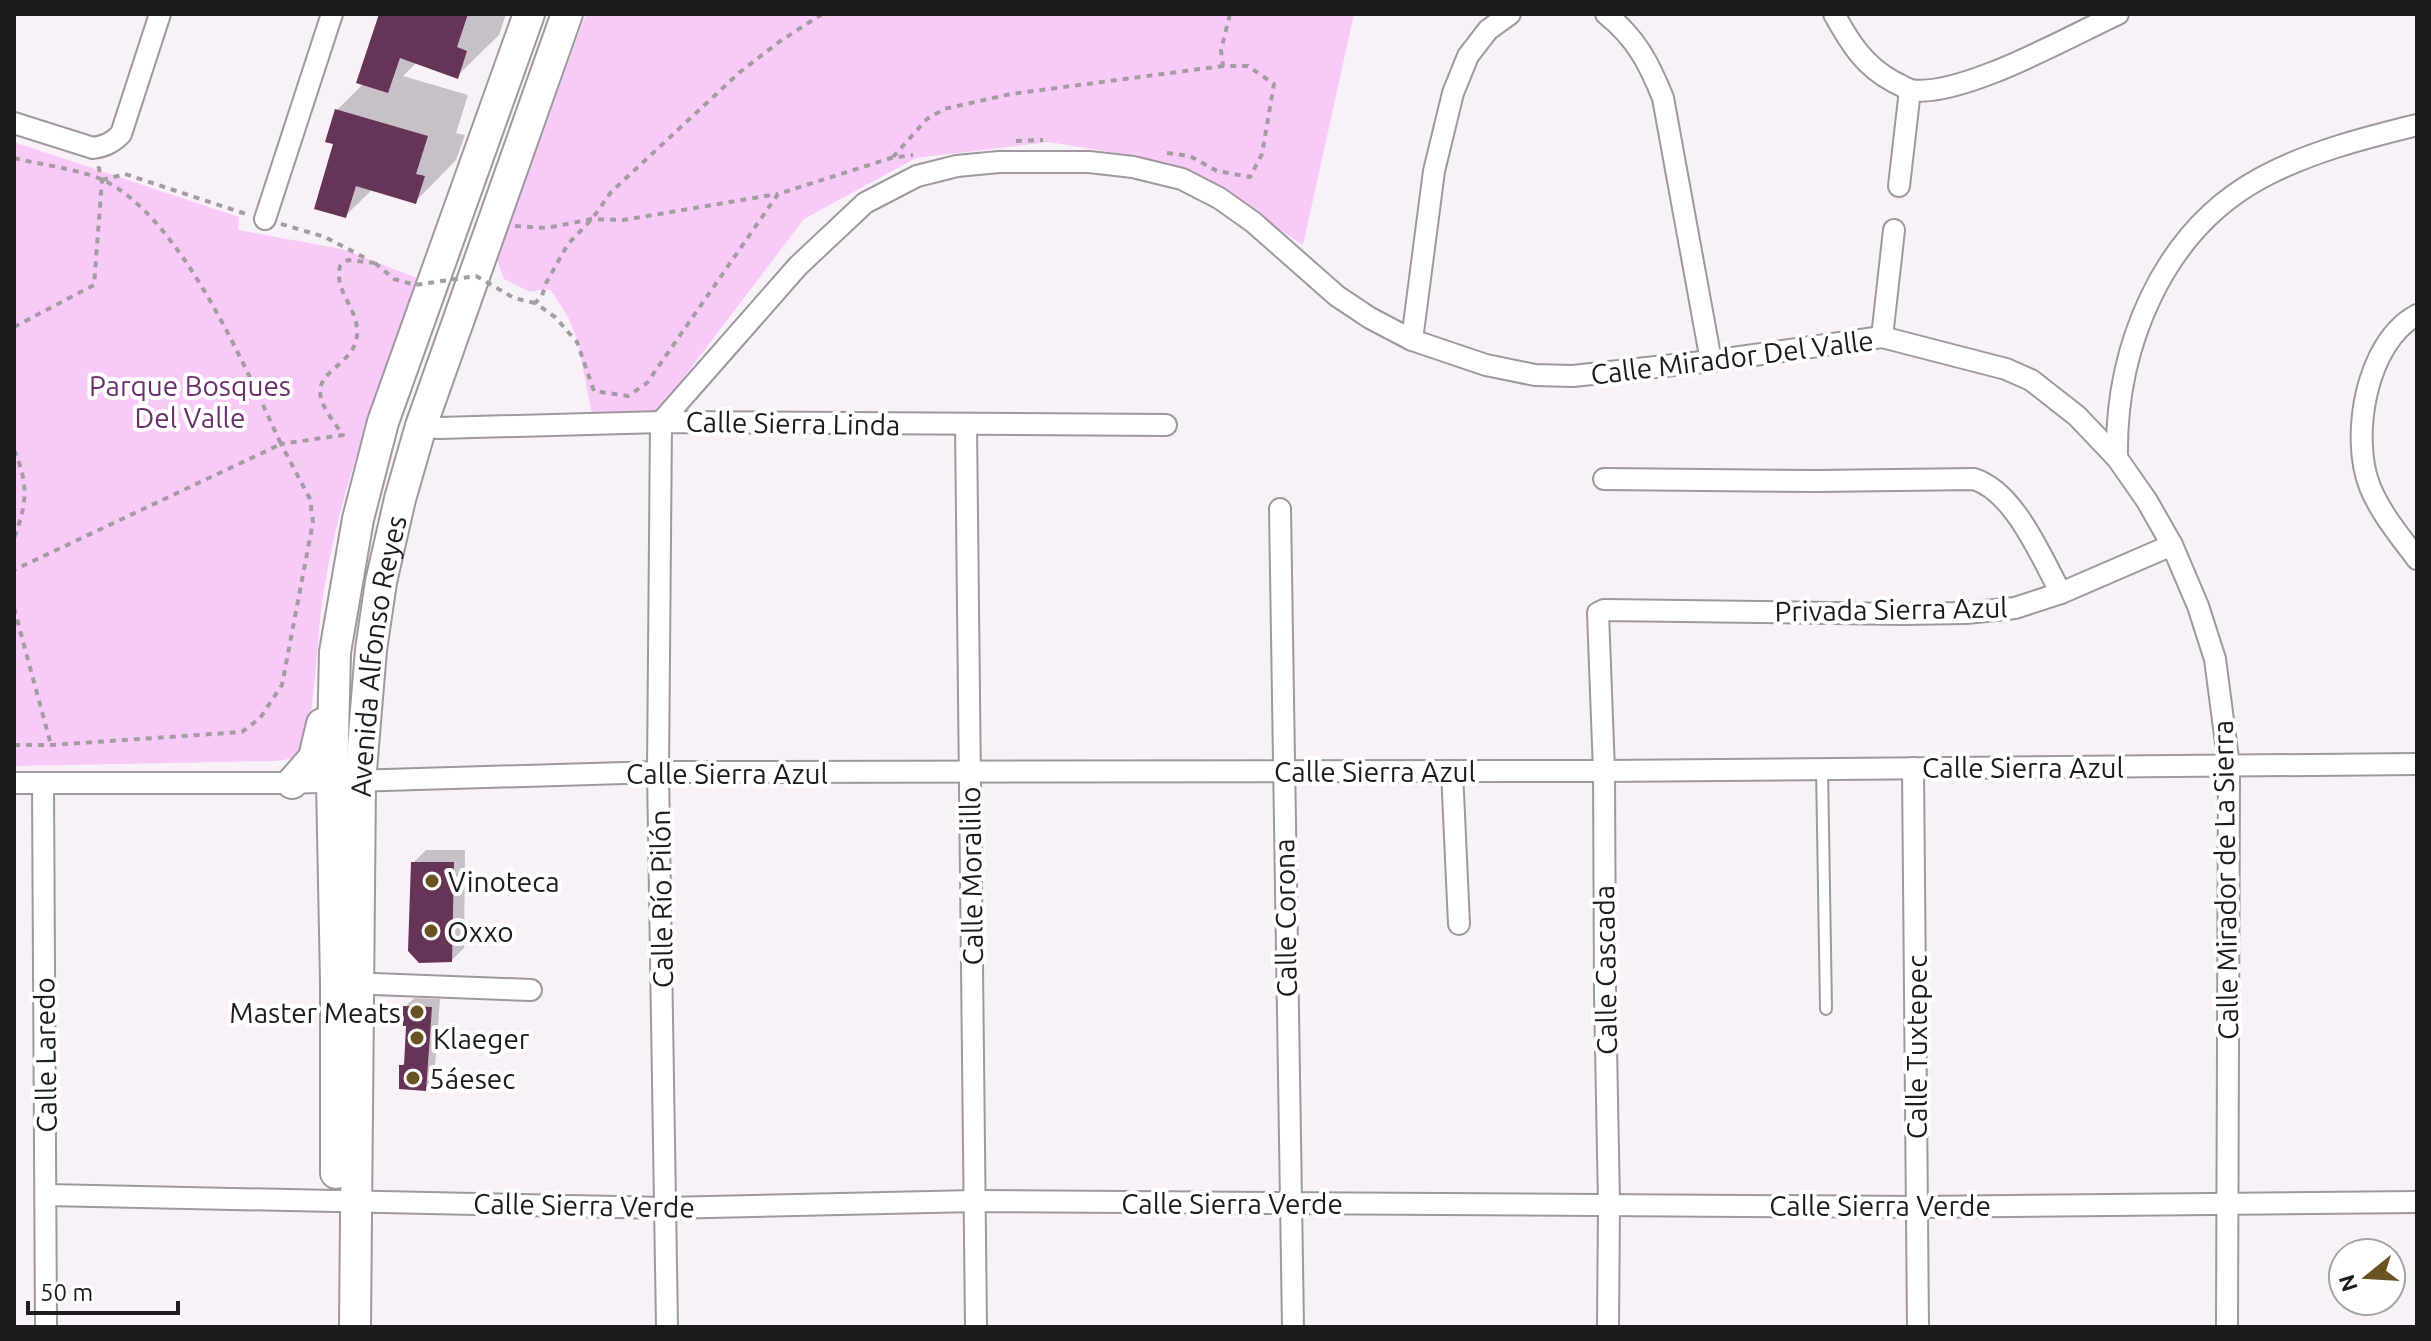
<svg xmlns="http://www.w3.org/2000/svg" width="2431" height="1341" viewBox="0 0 2431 1341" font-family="Ubuntu,sans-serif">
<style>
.green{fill:#f8caf8}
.shadow{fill:#0003}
.building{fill:#663457}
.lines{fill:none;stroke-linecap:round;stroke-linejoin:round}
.service-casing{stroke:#9f989f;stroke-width:14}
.minor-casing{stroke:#9f989f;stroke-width:24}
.secondary-casing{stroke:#9f989f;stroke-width:34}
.path{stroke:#a39da2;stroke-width:4;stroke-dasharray:6 6;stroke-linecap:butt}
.service{stroke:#fff;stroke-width:10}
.minor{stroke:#fff;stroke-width:20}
.secondary{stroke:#fff;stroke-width:30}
.path-bridge{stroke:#a39da2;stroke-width:4;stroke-dasharray:6 6;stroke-linecap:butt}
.poi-dot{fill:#6a5323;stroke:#fff;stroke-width:3}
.labels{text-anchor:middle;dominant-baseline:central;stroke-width:8;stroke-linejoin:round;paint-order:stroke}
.street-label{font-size:28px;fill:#1d1b1d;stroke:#fff}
.park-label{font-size:28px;fill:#6a306c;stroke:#fff}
.poi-label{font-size:28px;fill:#1d1b1d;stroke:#fff;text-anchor:start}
</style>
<rect width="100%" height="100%" fill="#f9f1f8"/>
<g class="green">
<path d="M586,14H1354L1303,245L1210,184L1127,155L1049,142L916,158L804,219L652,419L602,425L591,410L578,342L568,317L551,290L544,289L530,292L504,279L497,260Z"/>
<path d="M14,142L239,217L238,230L342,249L417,278C380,388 335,497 321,612C318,635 312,740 302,751C296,759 284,760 275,761L14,766Z"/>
</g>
<g class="shadow">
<path d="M382,14H506L499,35L457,76L417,62L403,76L468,95L456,133L465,135L456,160L415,202L373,189L345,216L336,143L337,110L364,83Z"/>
<path d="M426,850H465L464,948L452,960L413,863Z"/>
<path d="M414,998L440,999L434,1079L425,1089L401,1066L406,1061L408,1024L405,1007Z"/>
</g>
<g class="building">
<path d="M379,14H468L457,47L467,51L458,79L400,58L388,93L356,83Z"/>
<path d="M335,109L428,136L416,174L425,176L416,204L356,186L346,218L314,209L333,144L325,142Z"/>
<path d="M411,862H454L452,962L419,963L408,951Z"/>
<path d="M403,1006L432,1007L426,1091L399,1089V1065H404L406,1026H403Z"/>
</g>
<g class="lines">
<g class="service-casing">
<path id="service" d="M1822,767L1826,1009"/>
</g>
<g class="minor-casing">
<g id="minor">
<path d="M1606,14C1636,38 1649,63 1663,98L1711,361"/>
<path d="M1834,14C1850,43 1864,66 1894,82C1899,84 1906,89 1911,90C1961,98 2070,36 2118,14"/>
<path d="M14,123L93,148C105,146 112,143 121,134L160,14"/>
<path d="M1899,186L1910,90"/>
<path d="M265,219L332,14"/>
<path d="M2417,315C2366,342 2350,437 2370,487C2381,514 2400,536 2417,559"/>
<path d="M1882,337L1894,230"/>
<path d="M1412,340L1434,171L1453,93L1468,56L1488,30L1510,14"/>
<path d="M966,425L976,1327"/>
<path d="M421,426L439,428L661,422L1166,425"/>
<path d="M2117,458C2115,349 2161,232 2261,178C2309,152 2364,138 2417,125"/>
<path d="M1604,479L1817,481L1974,479C2015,492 2041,557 2061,593"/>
<path d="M1280,509L1293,1327"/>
<path d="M1913,768L1918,1327"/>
<path d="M1452,771L1459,924"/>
<path d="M14,783H285L658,772L1604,771L2417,764"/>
<path d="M43,784L46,1327"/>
<path d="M348,983L531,990"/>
<path d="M47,1195L666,1208L975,1201L1917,1207L2417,1202"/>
<path d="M667,1327L658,772L661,422L798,266L865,203L917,176L957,166L999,162H1089L1133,167L1182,179L1219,198L1253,222L1337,296L1370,318L1412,340L1486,365L1535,375L1573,376L1711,361L1882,337L2006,369L2031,380L2077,416L2117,458L2147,501L2172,545L2198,606L2215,659L2229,766L2227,1327"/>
<path d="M1608,1327L1609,1204L1605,994L1604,771L1598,613L1604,610L1903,614L1966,613L2015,608L2061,593L2172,545"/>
</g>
</g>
<g class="secondary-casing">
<g id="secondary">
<path d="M292,783L314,758L322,724"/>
<path d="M336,1173V982L332,782L335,652L358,519L383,422L529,14"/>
<path id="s1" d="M355,1327L360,782L371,650L381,582L400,499L421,426L567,14"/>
</g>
</g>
<g class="path">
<path d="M822,14L779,42L740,72L611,192L592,219L568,244L546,283L542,296L535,303L555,317L577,342L594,391L628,396L647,383L778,194L891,158L913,155"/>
<path d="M1016,141L1043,140"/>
<path d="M1167,153L1190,156L1217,171L1250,177L1262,154L1274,84L1248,66H1223L1221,50L1230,14"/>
<path d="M893,157L927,119L944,109L1011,94L1223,66"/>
<path d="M14,158C38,164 82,170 103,180C182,218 245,367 281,444L14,570"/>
<path d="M102,180L125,174L246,214"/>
<path d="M281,224L325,237L369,260"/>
<path d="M515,226L547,228L592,219L623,220L778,194"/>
<path d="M14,327L94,285L102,180L98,165"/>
<path d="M14,450C29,484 27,504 14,538"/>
<path d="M14,608L51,745"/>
<path d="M14,745H51L242,732L260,718L282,685L313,522L310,499L281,444L343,435C335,423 320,406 320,391C321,368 360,361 357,329C355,305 334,290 340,266L348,260L375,263"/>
</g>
<use href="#service" class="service"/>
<use href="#minor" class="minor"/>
<use href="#secondary" class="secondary"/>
<path class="path-bridge" d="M375,263L394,279L415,285L476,276L514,298L535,303"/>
</g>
<g class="poi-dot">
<circle cx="432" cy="881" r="8"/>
<circle cx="431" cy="931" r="8"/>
<circle cx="417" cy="1012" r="8"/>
<circle cx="417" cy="1038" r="8"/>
<circle cx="413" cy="1078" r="8"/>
</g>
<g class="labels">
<g class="street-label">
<text transform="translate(1732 357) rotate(-7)">Calle Mirador Del Valle</text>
<text transform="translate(793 423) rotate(1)">Calle Sierra Linda</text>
<text transform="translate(1891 609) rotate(-1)">Privada Sierra Azul</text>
<text stroke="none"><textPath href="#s1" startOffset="672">Avenida Alfonso Reyes</textPath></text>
<text x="2023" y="767">Calle Sierra Azul</text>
<text x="1375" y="771">Calle Sierra Azul</text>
<text x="727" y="773">Calle Sierra Azul</text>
<text transform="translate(971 876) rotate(-91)">Calle Moralillo</text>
<text transform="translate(2225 880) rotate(-91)">Calle Mirador de La Sierra</text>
<text transform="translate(661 899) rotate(-91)">Calle Río Pilón</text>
<text transform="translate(1285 918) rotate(-91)">Calle Corona</text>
<text transform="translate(1605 970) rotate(-91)">Calle Cascada</text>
<text transform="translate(1916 1047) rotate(-90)">Calle Tuxtepec</text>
<text transform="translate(45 1055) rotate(-91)">Calle Laredo</text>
<text x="1232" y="1203">Calle Sierra Verde</text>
<text transform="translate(584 1205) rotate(1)">Calle Sierra Verde</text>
<text x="1880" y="1205">Calle Sierra Verde</text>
</g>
<g class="park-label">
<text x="190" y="385">Parque Bosques<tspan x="190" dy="32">Del Valle</tspan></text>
</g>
<g class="poi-label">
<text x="448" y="881">Vinoteca</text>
<text x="447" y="931">Oxxo</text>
<text x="401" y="1012" text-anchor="end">Master Meats</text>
<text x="433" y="1038">Klaeger</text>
<text x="429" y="1078">5áesec</text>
</g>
</g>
<rect width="2431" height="1341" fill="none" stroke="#1d1b1d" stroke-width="32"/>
<g transform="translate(2367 1277) rotate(252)"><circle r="38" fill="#ffffff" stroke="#a5a4a5" stroke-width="2"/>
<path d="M0-6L14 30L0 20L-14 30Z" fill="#6a5323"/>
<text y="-12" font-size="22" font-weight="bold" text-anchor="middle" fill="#1d1b1d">N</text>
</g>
<path d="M28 1301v12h150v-12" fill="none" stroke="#1d1b1d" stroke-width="4"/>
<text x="40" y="1301" font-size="24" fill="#1d1b1d" stroke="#ffffff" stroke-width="6" paint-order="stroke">50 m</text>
</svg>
